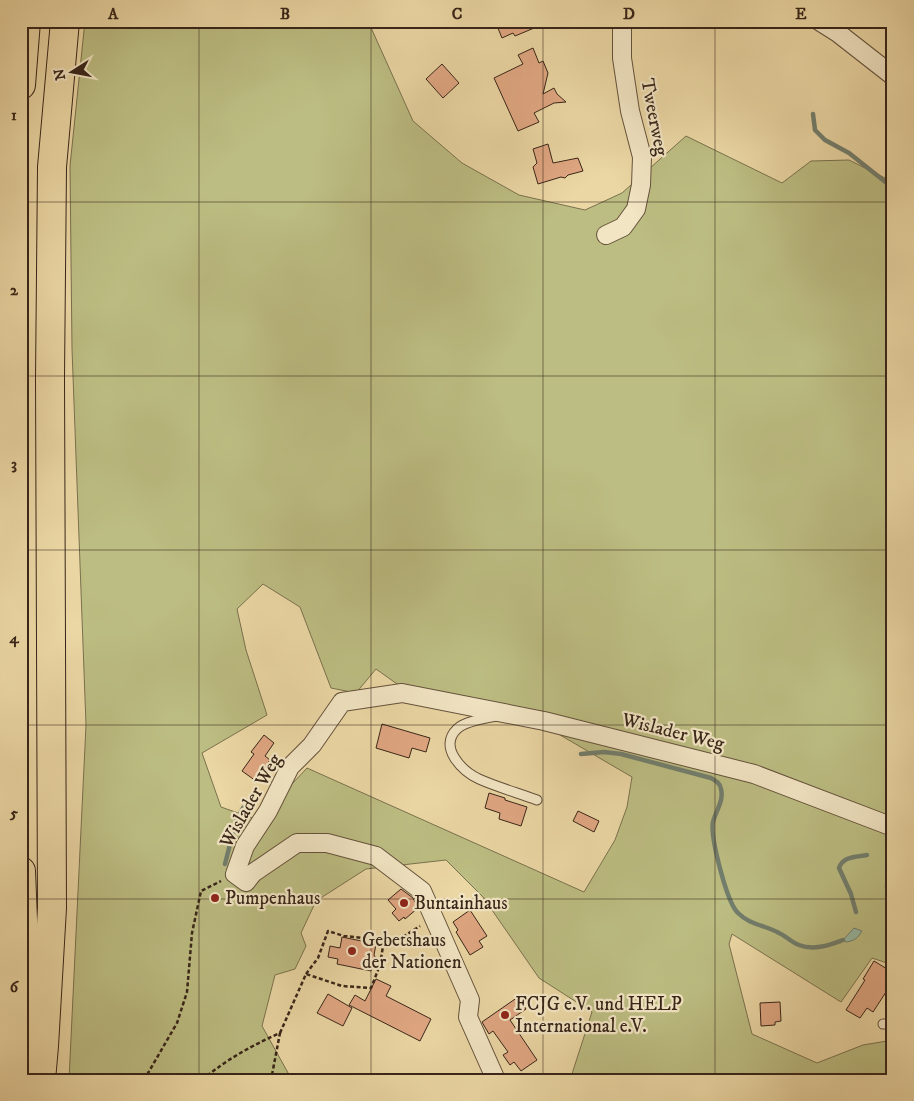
<svg xmlns="http://www.w3.org/2000/svg" width="914" height="1101" viewBox="0 0 914 1101" font-family="'IM FELL DW Pica',serif">
<style>
.green{fill:#bcbd82;stroke:#7a714e}
.water{fill:#98baa5;stroke:#727e6d}
.lines{fill:none;stroke-linecap:round;stroke-linejoin:round}
.stream{stroke:#727e6d;stroke-width:4.5}
.building{fill:#e0a782;stroke:#382519}
.lane-casing{stroke:#65523c;stroke-width:11}
.street-casing{stroke:#65523c;stroke-width:20}
.highway-casing{stroke:#382519;stroke-width:30}
.path{stroke:#382519;stroke-width:2.5;stroke-dasharray:4 2.5;stroke-linecap:butt}
.lane{stroke:#f2e5c4;stroke-width:9}
.street{stroke:#f2e5c4;stroke-width:18}
.highway{stroke:#ebd7a4;stroke-width:28}
.grid{fill:none;stroke:#382519;stroke-width:1;stroke-opacity:0.55}
.poi-dot{fill:#8f2418;stroke:#f2e5c4;stroke-width:2}
.labels{text-anchor:middle;dominant-baseline:central;stroke-width:4.5;stroke-linejoin:round;paint-order:stroke}
.street-label{font-size:19px;fill:#382519;stroke:#f2e5c4}
.poi-label{font-size:19px;fill:#382519;stroke:#f2e5c4;text-anchor:start}
.neatline{fill:none;stroke:#382519;stroke-width:2}
.grid-label{font-size:16px;text-anchor:middle;font-weight:bold;fill:#382519}
</style>
<rect width="100%" height="100%" fill="#ebd7a4"/>
<filter id="stains"><feTurbulence type="fractalNoise" baseFrequency=".004" numOctaves="4"/><feColorMatrix values="0 0 0 0 .2 0 0 0 0 .09 0 0 0 0 .02 0 0 0 .5 -.17"/></filter>
<radialGradient id="worn" r=".72"><stop offset=".6" stop-color="#630" stop-opacity="0"/><stop offset="1" stop-color="#630" stop-opacity=".3"/></radialGradient>
<path class="green" d="M85,21H368L413,121L462,163L519,195L585,210L622,193L686,136L782,183L811,161L849,160L893,182L892,818L771,771L545,716L404,689L376,669L356,693L331,688L300,607L263,584L237,609L246,650L267,715L202,753L221,807L258,820L307,768L584,892L615,840L627,807L632,777L543,725L706,767L796,798L893,835V965L872,958L841,1002L732,934L729,944L752,1034L817,1063L863,1045L893,1040V1080H570L592,1012L539,978L483,897L446,860L366,869L316,901L301,933L306,946L295,969L275,975L262,1026L292,1080H69L86,725L72,349L70,166Z"/>
<path class="water" d="M854,928L862,931C858,938 854,941 846,942L843,940Z"/>
<g class="lines">
<g class="stream">
<path d="M813,114L815,130L825,140L849,153L893,188"/>
<path d="M581,754L604,752L621,754L711,778C716,781 720,783 721,789C724,801 716,810 713,822C710,837 727,903 738,913C750,925 765,925 779,933C786,936 791,942 799,945C814,951 829,945 843,940"/>
<path d="M891,807L893,788"/>
<path d="M889,859L887,887L893,927"/>
<path d="M225,864L236,821L243,808L257,799"/>
<path d="M856,912L851,894L839,868C843,856 856,857 867,855"/>
</g>
</g>
<g class="building">
<path d="M495,21H551L515,36L513,33L502,38Z"/>
<path d="M533,48L539,63L543,61L548,73L543,94L554,88L557,94L566,102L554,103L534,113L539,122L518,131L494,78L523,64L518,55Z"/>
<path d="M442,64L459,83L443,98L426,79Z"/>
<path d="M548,144L553,163L578,158L583,171L568,175L565,178L561,177L538,184L533,167L537,163L533,149Z"/>
<path d="M382,724L430,738L426,752L412,748L409,758L376,748Z"/>
<path d="M264,735L274,743L265,756L270,760L256,781L242,771L254,754L251,752Z"/>
<path d="M489,793L505,798V800L527,807L521,826L499,819L500,813L485,808Z"/>
<path d="M578,811L599,821L594,832L573,821Z"/>
<path d="M401,889L413,898L418,908L405,919L404,917L399,921L392,913L396,909L388,900Z"/>
<path d="M470,910L487,936L479,941L483,947L470,955L456,932L458,930L453,922Z"/>
<path d="M342,937L376,944L374,955L376,958L373,960L371,971L337,964L338,959L328,957L330,946L340,948Z"/>
<path d="M874,961L892,972L886,992L873,1012L867,1008L860,1018L846,1010L865,980L863,979Z"/>
<path d="M376,979L391,986L386,996L431,1019L420,1041L349,1005L355,995L365,1001Z"/>
<path d="M328,994L352,1008L343,1026L317,1013Z"/>
<path d="M518,997L526,1009L510,1020L537,1060L521,1071L514,1062L510,1065L503,1055L508,1052L493,1031L489,1034L482,1022Z"/>
<path d="M780,1002L781,1021L775,1022V1025L761,1026L760,1003Z"/>
</g>
<g class="lines">
<g class="lane-casing">
<g id="lane">
<path d="M497,716C487,718 465,721 457,729C438,747 462,771 479,779C497,787 518,793 537,800"/>
<path d="M883,1024H893"/>
</g>
</g>
<g class="street-casing">
<g id="street">
<path d="M819,21L838,33L893,76"/>
<path d="M606,235L623,227L636,209L641,185L642,157L630,111L622,58V21"/>
<path d="M496,1080L468,1017L470,1000L422,891L376,856L327,843H297L253,873L246,882L235,874L245,846L268,811L290,767L312,745L342,702L402,693L544,721L754,774L893,827"/>
</g>
</g>
<g class="highway-casing">
<g id="highway">
<path d="M21,85L26,21"/>
<path d="M21,871L26,993V1060"/>
<path d="M41,1080L44,1046L52,908L50,378L52,167L65,21"/>
</g>
</g>
<g class="path">
<path d="M306,974L318,958L328,931L344,936L384,940"/>
<path d="M280,1033L306,974L342,986L371,988L380,965L384,940L387,947L420,926"/>
<path d="M144,1080L177,1023L187,992L192,933L201,891L221,881"/>
<path d="M202,1080C227,1059 251,1046 280,1033L271,1080"/>
</g>
<use href="#lane" class="lane"/>
<use href="#street" class="street"/>
<use href="#highway" class="highway"/>
</g>
<path class="grid" d="M199,21V1080M371,21V1080M543,21V1080M715,21V1080M21,202H893M21,376H893M21,550H893M21,725H893M21,899H893"/>
<g class="poi-dot">
<circle cx="215" cy="898" r="5"/>
<circle cx="404" cy="903" r="5"/>
<circle cx="352" cy="951" r="5"/>
<circle cx="505" cy="1015" r="5"/>
</g>
<g class="labels">
<g class="street-label">
<text transform="translate(654 117) rotate(79)">Tweerweg</text>
<text transform="translate(673 732) rotate(14)">Wislader Weg</text>
<text transform="translate(251 801) rotate(-60)">Wislader Weg</text>
</g>
<g class="poi-label">
<text x="225" y="898">Pumpenhaus</text>
<text x="414" y="903">Buntainhaus</text>
<text x="362" y="940">Gebetshaus<tspan x="362" dy="22">der Nationen</tspan></text>
<text x="515" y="1004">FCJG e.V. und HELP<tspan x="515" dy="22">International e.V.</tspan></text>
</g>
</g>
<rect width="914" height="1101" fill="none" stroke="#ebd7a4" stroke-width="55"/>
<g transform="translate(72 72) rotate(259)" stroke="#f2e5c4" stroke-width="4" paint-order="stroke">
<path d="M0-4L9 19L0 12L-9 19Z" fill="#382519"/>
<text y="-8" font-size="14" font-weight="bold" text-anchor="middle" fill="#382519">N</text>
</g>
<rect x="28" y="28" width="858" height="1046" class="neatline"/>
<g class="grid-label">
<text x="113" y="19">A</text>
<text x="285" y="19">B</text>
<text x="457" y="19">C</text>
<text x="629" y="19">D</text>
<text x="801" y="19">E</text>
<text x="14" y="120">1</text>
<text x="14" y="295">2</text>
<text x="14" y="469">3</text>
<text x="14" y="643">4</text>
<text x="14" y="818">5</text>
<text x="14" y="992">6</text>
</g>
<rect width="100%" height="100%" filter="url(#stains)"/>
<rect width="100%" height="100%" fill="url(#worn)"/>
</svg>
